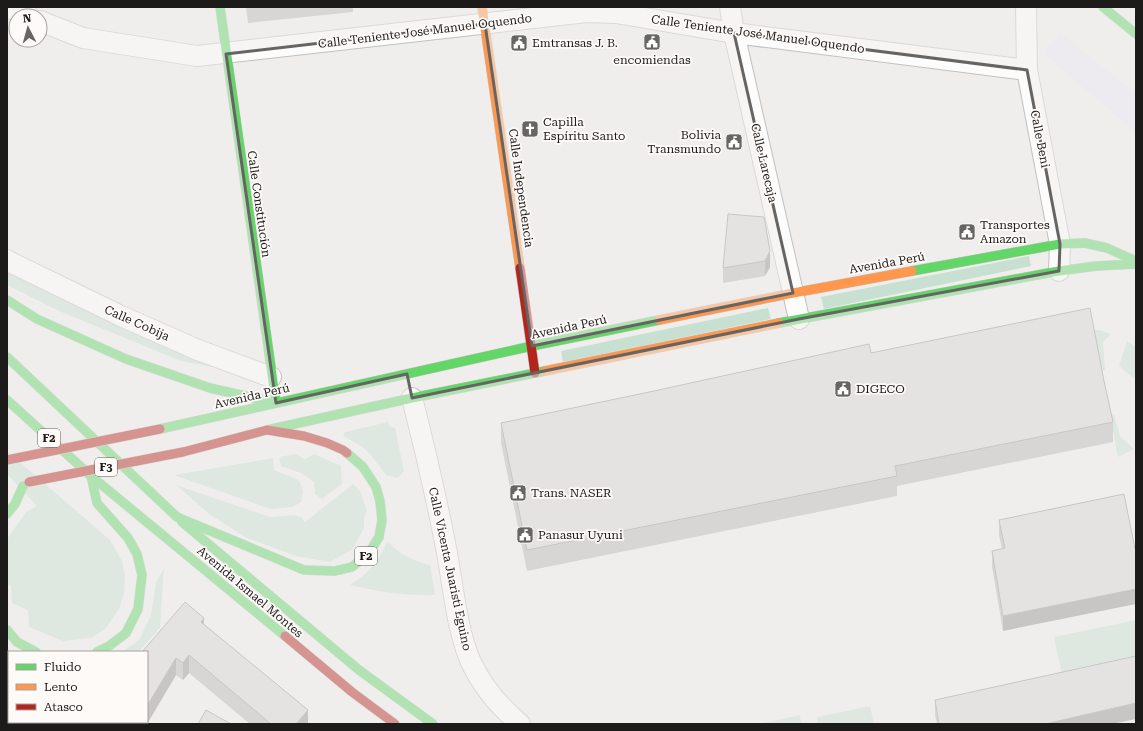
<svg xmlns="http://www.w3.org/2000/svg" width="1143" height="731" viewBox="0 0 1143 731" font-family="'Roboto Serif',serif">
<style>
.commercial{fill:#e9e7f2}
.green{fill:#c7e0d1}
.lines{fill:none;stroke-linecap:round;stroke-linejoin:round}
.street-casing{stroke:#c2c0bf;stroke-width:22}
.fast-casing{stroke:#c2c0bf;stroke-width:10}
.slow-casing{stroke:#c2c0bf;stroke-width:10}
.jam-casing{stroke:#c2c0bf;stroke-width:10}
.street{stroke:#fdfcfc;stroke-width:20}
.fast{stroke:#63d668;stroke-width:9}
.slow{stroke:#ff974d;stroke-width:9}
.jam{stroke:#b3261e;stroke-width:9}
.jam-bridge-casing{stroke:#c2c0bf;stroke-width:10;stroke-linecap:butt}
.jam-bridge{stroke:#b3261e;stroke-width:9}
.wall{fill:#bab8b7}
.shaded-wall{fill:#979695}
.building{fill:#d8d6d5;stroke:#979695}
.marked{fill:none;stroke:#666564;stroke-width:3;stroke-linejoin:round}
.labels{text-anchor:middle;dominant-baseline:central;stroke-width:3.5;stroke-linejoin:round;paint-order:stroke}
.shield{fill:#fefaf8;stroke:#605e5d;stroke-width:1}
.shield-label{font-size:11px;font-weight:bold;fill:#1c1b1a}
.street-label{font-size:12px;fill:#1c1b1a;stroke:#fefaf8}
.poi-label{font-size:12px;fill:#1c1b1a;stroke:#fefaf8;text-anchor:start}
</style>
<rect width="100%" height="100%" fill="#f0eeec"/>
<path class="commercial" d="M1060,32L1136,94V133L1043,53Z"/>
<g class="green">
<path d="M1029,256L1031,266L824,309L821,297Z"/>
<path d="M7,271C77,308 150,339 223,369L181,361L59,311L7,285Z"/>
<path d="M768,308L771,319L563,362L561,351Z"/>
<path d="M1093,330H1100L1111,334L1103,342L1105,370L1101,371Z"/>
<path d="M1127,341L1136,347V375L1133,378L1119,366Z"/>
<path d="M1114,415L1120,436L1134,449L1118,457L1110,416Z"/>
<path d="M388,422L389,426L395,428L404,471L398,478L386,475L370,454L361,446L343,436L345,432Z"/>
<path d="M7,451L110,540L122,561L125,576L124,593L119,609L105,629L91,638L63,641L29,627L28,610L12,603L11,586L7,585V539L26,512L37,506L7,474Z"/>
<path d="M295,454L305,459L314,454L341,466L342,484L322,499L315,494L314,482L301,473L281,466L279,457Z"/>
<path d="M273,458L274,470L297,479L300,482L303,491L301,502L293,507L270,509L174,475Z"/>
<path d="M353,484L360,491L367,510L364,519V528L353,549L330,562L296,556L247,538L209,514L176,485L270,517L294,515L301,517L305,522Z"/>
<path d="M389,543C401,555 414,561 430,565L435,595C405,596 380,592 350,585C367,574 378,563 386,544Z"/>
<path d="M164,568L160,628L140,650L139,652H122L139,640L151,615L156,583Z"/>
<path d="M1136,620V670L1064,685L1054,637Z"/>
<path d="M7,647L11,652H9V722H25L22,724H7Z"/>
<path d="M870,706L874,724H818L817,717Z"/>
<path d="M800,715L801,724H758Z"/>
</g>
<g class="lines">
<g class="street-casing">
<g id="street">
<path d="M7,7L29,16"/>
<path d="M730,7L734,33L799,319"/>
<path d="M1026,7L1027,70L1060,244L1059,271"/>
<path d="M40,21L83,38L197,56L587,12L616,13L734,33L1027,70"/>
<path d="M7,260L12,263L121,316L198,350L271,377"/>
<path d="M412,398C425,449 437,501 447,553C453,586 457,629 470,660C481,685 500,707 520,724"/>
</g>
</g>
<g class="fast-casing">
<g id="fast">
<path d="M220,7L276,403"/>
<path d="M1103,7L1136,34"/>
<path d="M912,271L1060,244L1085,243L1107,248L1136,261"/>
<path d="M7,300L37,319L126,359L210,388L276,403"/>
<path d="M779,323L1059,271L1096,266L1136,264"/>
<path d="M7,357L177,517L304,570L335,571L352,567L369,553L379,537L382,520L380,501L376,487L363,467L347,453"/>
<path d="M7,400L91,476L285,636"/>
<path d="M160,429L532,346L659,320"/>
<path d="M267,430L412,398L545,371"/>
<path d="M91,476L97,503L128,538L137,554L142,575L138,609L126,633L109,646L97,652"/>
<path d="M7,514L15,504L23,486"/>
<path d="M182,522L359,670L433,724"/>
<path d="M7,630L17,642L36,652"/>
</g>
</g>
<g class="slow-casing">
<g id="slow">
<path d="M482,7L520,268"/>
<path d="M659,320L793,293L912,271"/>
<path d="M545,371L779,323"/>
</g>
</g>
<g class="jam-casing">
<g id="jam">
<path d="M520,268L535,373"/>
<path d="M183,452L267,430L304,436L327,443L343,450L347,453"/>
<path d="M285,636L352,692L395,724"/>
</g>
</g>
<use href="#street" class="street"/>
<use href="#fast" class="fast"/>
<use href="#slow" class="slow"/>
<use href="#jam" class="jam"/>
<g class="jam-bridge-casing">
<g id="jam-bridge">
<path d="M7,460L160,429"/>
<path d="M29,482L183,452"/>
</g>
</g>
<use href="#jam-bridge" class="jam-bridge"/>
</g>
<g class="wall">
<path d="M246,7H353V12L248,23Z"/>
<path d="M764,217L770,267L765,276L723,283V268Z"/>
<path d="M871,353L1104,381L1113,422V442L897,486V496L527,571L501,443V423Z"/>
<path d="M1124,494L1003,631L992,567V551L1002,549L999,535V520Z"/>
<path d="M204,625L308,724H250L189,673L183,680L176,675L147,724H60L147,652Z"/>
<path d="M935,700L1112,724H937L935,715Z"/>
</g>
<g class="shaded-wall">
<path d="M770,251V267L765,276V261Z"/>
<path d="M1136,589V604L1003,631V616Z"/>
<path d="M204,618V636L201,622Z"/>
<path d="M189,655V673L183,680V663Z"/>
<path d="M176,658V675L147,724H139V722H147V706Z"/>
<path d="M1136,703V719L1112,724H1045Z"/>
<path d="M308,710V724H296Z"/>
</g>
<g class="building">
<path d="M728,214L764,217L770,251L765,261L723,268Z"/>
<path d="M1090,308L1104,381L1113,422L895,466L897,476L527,550L501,423L654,391L869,344L871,353Z"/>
<path d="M1124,494L1135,549H1136V589L1003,616L992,551L1005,548L999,520Z"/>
<path d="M185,602L204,618L201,622L308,710L296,724H271L189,655L183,663L176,658L147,706V652H142Z"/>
<path d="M1136,656V703L1045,724H939L935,700Z"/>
<path d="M206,710L231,724H198Z"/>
<path d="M61,722H141L145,724H60Z"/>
</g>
<path d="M0 0H1143V731H0ZM485,24L532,346L793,293L734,33L1027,70L1060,244L1059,271L799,319L412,398L407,374L276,403L226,54Z" fill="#f0eeec" fill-opacity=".55" fill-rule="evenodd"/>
<path class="marked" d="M485,24L532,346L793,293L734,33L1027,70L1060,244L1059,271L799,319L412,398L407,374L276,403L226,54Z"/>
<defs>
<g id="civic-square" transform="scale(0.9)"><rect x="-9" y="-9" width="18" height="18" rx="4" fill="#666564" stroke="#fefaf8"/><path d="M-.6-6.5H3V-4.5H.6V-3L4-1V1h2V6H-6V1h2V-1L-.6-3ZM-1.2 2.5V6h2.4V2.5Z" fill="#fff"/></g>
<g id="church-square" transform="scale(0.9)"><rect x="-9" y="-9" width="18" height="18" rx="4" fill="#666564" stroke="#fefaf8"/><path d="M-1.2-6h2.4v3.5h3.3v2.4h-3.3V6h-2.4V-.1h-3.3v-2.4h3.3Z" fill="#fff"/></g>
</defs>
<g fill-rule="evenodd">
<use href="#civic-square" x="652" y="42"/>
<use href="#civic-square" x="519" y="43"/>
<use href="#church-square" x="530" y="129"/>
<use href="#civic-square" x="734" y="142"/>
<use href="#civic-square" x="967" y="232"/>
<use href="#civic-square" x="843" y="389"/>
<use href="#civic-square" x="518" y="493"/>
<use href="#civic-square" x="525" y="535"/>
</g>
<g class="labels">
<g class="shield">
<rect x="38" y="429" width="22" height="18" rx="3"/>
<rect x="95" y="458" width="22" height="18" rx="3"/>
<rect x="355" y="547" width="22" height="18" rx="3"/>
</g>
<g class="shield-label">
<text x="49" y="438">F2</text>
<text x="106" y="467">F3</text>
<text x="366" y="556">F2</text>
</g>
<g class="street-label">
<text transform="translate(425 31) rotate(-7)">Calle Teniente José Manuel Oquendo</text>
<text transform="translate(758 34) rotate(8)">Calle Teniente José Manuel Oquendo</text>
<text transform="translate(1040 139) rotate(79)">Calle Beni</text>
<text transform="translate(764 163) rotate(77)">Calle Larecaja</text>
<text transform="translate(521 188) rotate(82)">Calle Independencia</text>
<text transform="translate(259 204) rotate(82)">Calle Constitución</text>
<text transform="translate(887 263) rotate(-10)">Avenida Perú</text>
<text transform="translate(137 323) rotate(24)">Calle Cobija</text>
<text transform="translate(569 327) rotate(-12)">Avenida Perú</text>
<text transform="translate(252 396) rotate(-13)">Avenida Perú</text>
<text transform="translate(450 569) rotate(78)">Calle Vicenta Juaristi Eguino</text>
<text transform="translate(250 592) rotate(40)">Avenida Ismael Montes</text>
</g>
<g class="poi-label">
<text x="532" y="43">Emtransas J. B.</text>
<text x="652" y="60" text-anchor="middle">encomiendas</text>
<text x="543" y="122">Capilla<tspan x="543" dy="14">Espíritu Santo</tspan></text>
<text x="721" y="135" text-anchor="end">Bolivia<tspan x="721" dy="14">Transmundo</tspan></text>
<text x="980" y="225">Transportes<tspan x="980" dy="14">Amazon</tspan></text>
<text x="856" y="389">DIGECO</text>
<text x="531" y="493">Trans. NASER</text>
<text x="538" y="535">Panasur Uyuni</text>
</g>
</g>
<rect width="1143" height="731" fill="none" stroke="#1c1b1a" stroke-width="16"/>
<rect x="8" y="651" width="140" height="72" fill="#fefaf8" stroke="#a4a19f"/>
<rect x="16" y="664" width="20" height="6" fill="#63d668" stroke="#a4a19f"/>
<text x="44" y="671" font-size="12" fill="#1c1b1a">Fluido</text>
<rect x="16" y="684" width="20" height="6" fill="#ff974d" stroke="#a4a19f"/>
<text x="44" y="691" font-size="12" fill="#1c1b1a">Lento</text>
<rect x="16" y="704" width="20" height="6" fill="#b3261e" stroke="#a4a19f"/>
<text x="44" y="711" font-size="12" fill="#1c1b1a">Atasco</text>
<g transform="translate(28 28) rotate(354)"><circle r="19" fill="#fefaf8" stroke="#a4a19f"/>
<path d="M0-3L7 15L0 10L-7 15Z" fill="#666564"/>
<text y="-6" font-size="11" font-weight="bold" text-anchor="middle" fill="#1c1b1a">N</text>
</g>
</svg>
